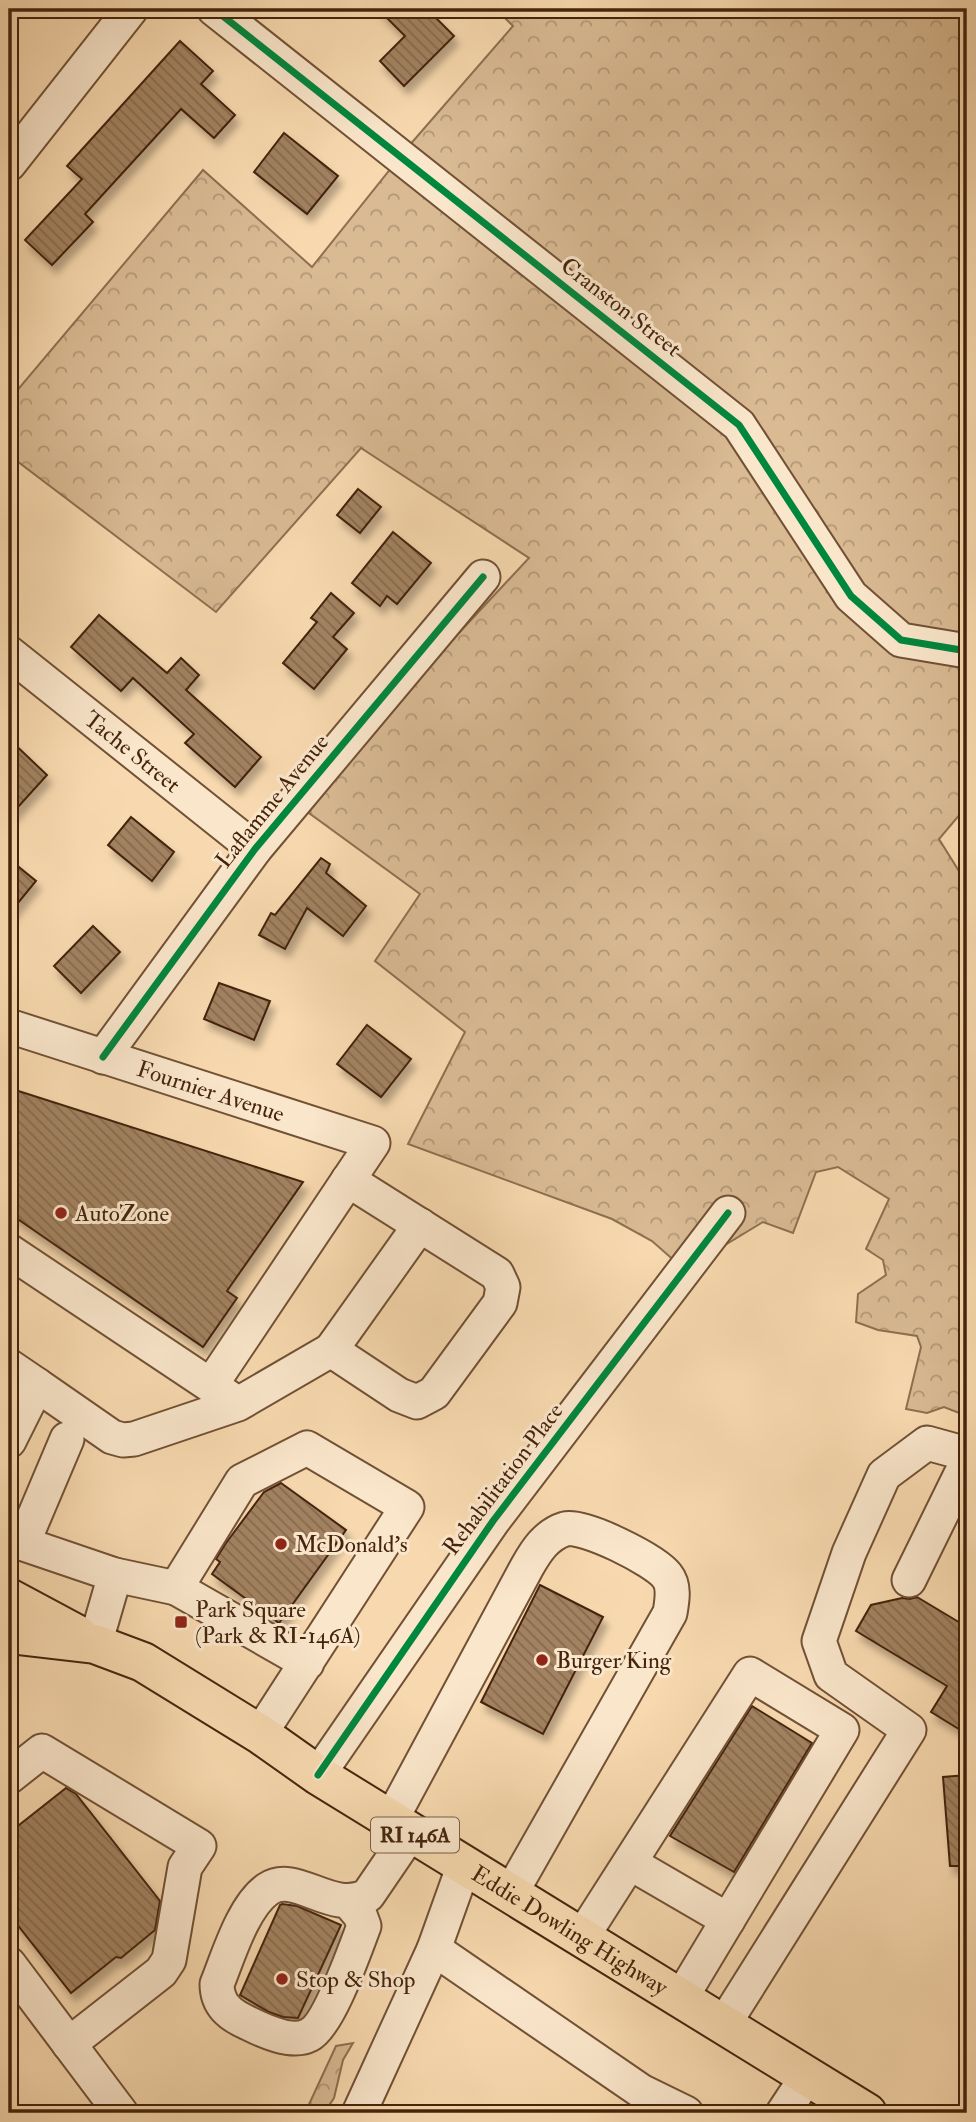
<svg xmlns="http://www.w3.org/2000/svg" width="976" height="2122" viewBox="0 0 976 2122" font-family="'IM FELL Double Pica',serif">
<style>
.forest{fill:url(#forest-crowns);stroke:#8e6f50;stroke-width:2}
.building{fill:url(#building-back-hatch);stroke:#44240c;stroke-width:2;filter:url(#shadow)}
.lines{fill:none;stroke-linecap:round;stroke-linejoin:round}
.minor-casing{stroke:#715135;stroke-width:37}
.major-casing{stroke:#44240c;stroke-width:42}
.minor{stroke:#fae6cb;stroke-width:33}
.major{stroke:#f8d9af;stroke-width:38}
.cycleway-casing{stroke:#fae6cb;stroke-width:11}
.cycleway{stroke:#00873e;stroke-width:7}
.poi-dot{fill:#8f2418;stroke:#fae6cb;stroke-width:2.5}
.labels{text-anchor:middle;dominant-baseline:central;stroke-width:6;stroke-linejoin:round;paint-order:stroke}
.shield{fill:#fae6cb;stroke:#7b5e45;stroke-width:2}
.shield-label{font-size:21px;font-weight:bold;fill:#44240c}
.street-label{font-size:23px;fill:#44240c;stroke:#fae6cb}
.poi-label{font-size:23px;fill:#44240c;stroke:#fae6cb;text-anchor:start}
</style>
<defs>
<pattern id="forest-crowns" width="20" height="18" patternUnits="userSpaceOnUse" patternTransform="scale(1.75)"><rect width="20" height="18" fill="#d9ba93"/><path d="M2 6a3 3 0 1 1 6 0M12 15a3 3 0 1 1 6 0" fill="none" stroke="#b29776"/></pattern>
<pattern id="building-back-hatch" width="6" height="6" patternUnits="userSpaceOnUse" patternTransform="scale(1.75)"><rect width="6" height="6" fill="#a28261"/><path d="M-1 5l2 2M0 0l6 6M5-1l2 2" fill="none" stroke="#866a4e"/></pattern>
<filter id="shadow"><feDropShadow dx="4.5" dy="8" stdDeviation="3.5" flood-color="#0004"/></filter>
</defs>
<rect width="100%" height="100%" fill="#f8d9af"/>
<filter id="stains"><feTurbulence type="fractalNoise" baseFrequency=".00286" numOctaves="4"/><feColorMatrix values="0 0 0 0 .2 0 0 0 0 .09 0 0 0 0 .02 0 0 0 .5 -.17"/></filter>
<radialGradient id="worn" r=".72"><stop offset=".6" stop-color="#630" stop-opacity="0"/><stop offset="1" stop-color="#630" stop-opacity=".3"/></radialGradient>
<g class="forest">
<path d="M496,9H967V806L939,839L967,884V1416L944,1407L927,1413L906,1409L921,1347L917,1336L878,1330L856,1322L858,1294L886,1275L883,1260L866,1249L889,1199L838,1167L816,1172L793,1233L763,1222L707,1256L686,1271L652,1241L612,1219L408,1144L465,1032L375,961L420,894L298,805L529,558L361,448L216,612L9,455V400L203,170L312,267L408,147L513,26Z"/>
<path d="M353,2043L343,2060L334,2098L328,2107L327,2113H305L336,2046Z"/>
</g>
<g class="building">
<path d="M378,9H427L454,36L404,86L380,61L405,36Z"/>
<path d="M180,41L213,71L201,84L235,115L214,138L181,109L85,214L93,222L52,265L25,240L82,179L67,166Z"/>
<path d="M284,133L338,176L307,214L254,172Z"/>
<path d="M358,489L381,507L360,533L337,515Z"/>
<path d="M393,532L431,563L397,604L387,596L380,606L352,583Z"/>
<path d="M331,593L354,613L333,637L347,649L314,689L283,663L317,622L311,618Z"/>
<path d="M99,615L167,673L181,658L199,675L186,690L261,757L235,787L185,743L194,734L133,678L121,691L71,647Z"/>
<path d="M9,739L47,775L9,817Z"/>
<path d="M131,817L174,852L152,881L108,845Z"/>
<path d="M321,858L330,864L326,873L366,906L343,936L307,908L285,949L259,935L271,913L275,915Z"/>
<path d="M9,859L36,881L9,914Z"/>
<path d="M93,926L120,952L81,993L54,966Z"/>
<path d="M219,983L270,1001L254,1040L204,1019Z"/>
<path d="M367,1025L411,1059L381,1097L337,1064Z"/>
<path d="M9,1088L303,1182L227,1291L237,1298L203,1347L9,1213Z"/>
<path d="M281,1483L346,1530L279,1623L212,1574L220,1562L216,1559L226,1543L264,1492Z"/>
<path d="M540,1585L603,1617L543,1734L481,1702Z"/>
<path d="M917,1597L967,1627V1734L931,1712L947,1686L856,1631L871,1605L902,1598L910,1599Z"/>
<path d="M752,1706L812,1743L734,1872L670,1836Z"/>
<path d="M967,1775V1866H950L943,1777Z"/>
<path d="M66,1788L76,1794L160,1901L155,1930L121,1958L116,1957L71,1993L9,1914V1833Z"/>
<path d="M282,1904L297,1906L341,1925L298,2018L283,2017L269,2012L240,1995L280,1905Z"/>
</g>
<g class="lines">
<g class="minor-casing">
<g id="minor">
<path d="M214,9L739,425L851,596L901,640L967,651"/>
<path d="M9,164L131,9"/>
<path id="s1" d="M9,653L255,849"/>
<path id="s2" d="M9,1026L373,1143L211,1385"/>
<path d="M103,1057L255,849L483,577"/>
<path d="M9,1251L228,1397"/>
<path d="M331,1350L420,1225"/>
<path d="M9,1366L37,1385"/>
<path d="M9,1441L37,1385L112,1437L123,1440L134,1439L238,1404L331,1350L399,1395L417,1402L434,1393L500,1303L503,1287L497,1274L348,1180"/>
<path d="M9,1539L115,1575L95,1644"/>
<path d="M23,1543L67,1439"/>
<path d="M115,1575L176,1588"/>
<path d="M909,1580L967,1462"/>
<path d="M260,1734L407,1507L307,1448L242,1481L176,1588L307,1663"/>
<path d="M318,1775L493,1521L728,1213"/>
<path d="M9,1777L42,1751L199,1846L185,1867L169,1960L161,1972L69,2044"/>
<path d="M391,1820L527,1567C536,1551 546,1535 565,1529C583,1524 655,1560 667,1576C675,1586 672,1601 670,1613L511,1893"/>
<path d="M630,1863L728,1920"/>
<path d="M349,1902L360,1915L364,1926C355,1949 329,2025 309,2035C292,2044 264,2031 248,2023C230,2015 217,2005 217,1984C228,1957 243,1906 268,1889C296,1870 333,1916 368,1895L411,1832"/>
<path d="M582,1937L750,1674L842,1730L681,1998"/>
<path d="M434,1949L641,2091L686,2113"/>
<path d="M9,1964L121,2113"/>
<path d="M724,2024L909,1730L831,1675L819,1641L849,1553L884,1475L927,1443L967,1454"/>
<path d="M359,2113L434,1949L464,1865"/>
<path d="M783,2113L808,2075"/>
</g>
</g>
<g class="major-casing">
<g id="major">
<path d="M9,1598L78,1635"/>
<path id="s3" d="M9,1634L95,1644L143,1662L260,1734L318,1775L867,2113"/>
</g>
</g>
<use href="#minor" class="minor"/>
<use href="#major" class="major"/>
<g class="cycleway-casing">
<g id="cycleway">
<path d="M214,9L739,425L851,596L901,640L967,651"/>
<path d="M103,1057L255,849L483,577"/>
<path d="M318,1775L493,1521L728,1213"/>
</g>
</g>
<use href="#cycleway" class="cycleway"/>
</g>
<g class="poi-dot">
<circle cx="61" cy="1213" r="7"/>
<circle cx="281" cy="1544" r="7"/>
<rect x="174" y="1615" width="14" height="14" rx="3.5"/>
<circle cx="542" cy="1660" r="7"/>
<circle cx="282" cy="1979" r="7"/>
</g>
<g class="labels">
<rect class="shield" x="371" y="1817.5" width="88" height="35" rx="5"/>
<g class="shield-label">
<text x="415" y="1835">RI 146A</text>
</g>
<g class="street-label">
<text transform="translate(621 307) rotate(38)">Cranston Street</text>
<text stroke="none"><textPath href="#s1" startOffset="158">Tache Street</textPath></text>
<text transform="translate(272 801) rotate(-51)">Laflamme Avenue</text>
<text stroke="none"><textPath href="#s2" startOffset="212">Fournier Avenue</textPath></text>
<text transform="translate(503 1479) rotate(-53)">Rehabilitation Place</text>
<text stroke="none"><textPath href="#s3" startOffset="642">Eddie Dowling Highway</textPath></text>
</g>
<g class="poi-label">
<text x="75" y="1213">AutoZone</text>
<text x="295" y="1544">McDonald's</text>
<text x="195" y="1609">Park Square<tspan x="195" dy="26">(Park &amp; RI-146A)</tspan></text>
<text x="556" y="1660">Burger King</text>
<text x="296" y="1979">Stop &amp; Shop</text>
</g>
</g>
<rect width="976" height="2122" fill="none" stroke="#f8d9af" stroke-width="35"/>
<rect x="10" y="10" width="955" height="2101" fill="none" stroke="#44240c" stroke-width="3.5"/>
<rect x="18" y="18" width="941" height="2087" fill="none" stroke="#44240c" stroke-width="2"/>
<rect width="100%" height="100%" filter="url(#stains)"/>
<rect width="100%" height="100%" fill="url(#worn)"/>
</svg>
